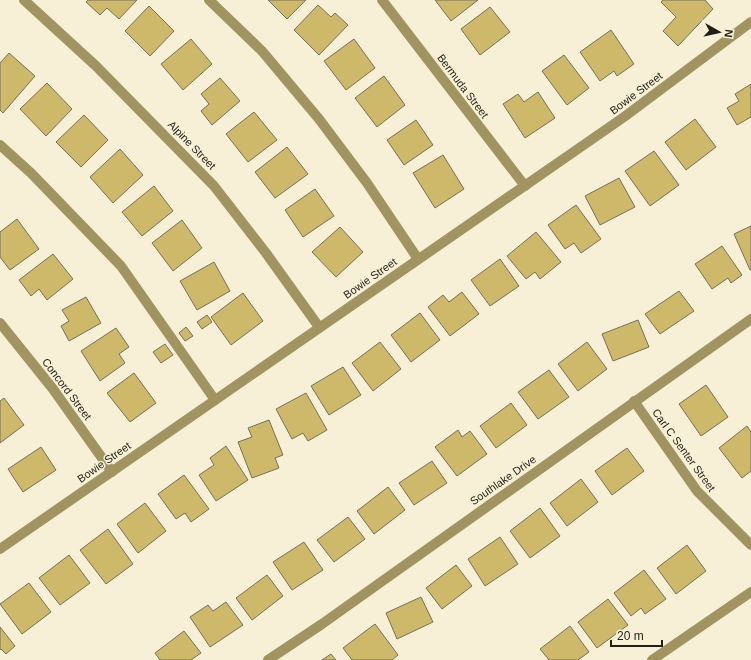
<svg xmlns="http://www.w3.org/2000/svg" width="751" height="660" viewBox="0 0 751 660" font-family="Helvetica,sans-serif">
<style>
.building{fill:#ceb96a;stroke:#75705a}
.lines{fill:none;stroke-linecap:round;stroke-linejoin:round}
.lane{stroke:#a29460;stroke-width:10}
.street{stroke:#a29460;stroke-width:10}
.labels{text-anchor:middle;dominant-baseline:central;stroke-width:3;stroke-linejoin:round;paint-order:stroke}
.street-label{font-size:11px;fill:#201e15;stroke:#f7f0d7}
</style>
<rect width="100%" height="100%" fill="#f7f0d7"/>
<g class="building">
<path d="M88,0H137L119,19L107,8L100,15L86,2Z"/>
<path d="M268,0H306L287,19Z"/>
<path d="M435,0H478L451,21Z"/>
<path d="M663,0H705L713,9L678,46L663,31L676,17L661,2Z"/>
<path d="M318,5L331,17L335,13L348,25L319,55L294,30Z"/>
<path d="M149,6L174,31L150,56L125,31Z"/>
<path d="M490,7L510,32L480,55L461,29Z"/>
<path d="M611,30L634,64L617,76L614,71L600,81L580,52Z"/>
<path d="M191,39L212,64L183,90L161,64Z"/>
<path d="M354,39L375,68L346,90L324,61Z"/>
<path d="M9,53L35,76L3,113L0,110V63Z"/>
<path d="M564,55L589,88L567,105L542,71Z"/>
<path d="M384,76L405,105L377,127L355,98Z"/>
<path d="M220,78L240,101L212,125L201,111L209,104L201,94Z"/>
<path d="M47,83L72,109L46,136L20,109Z"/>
<path d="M751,84V117L737,125L727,108L739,101L735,94Z"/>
<path d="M538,92L555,118L525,138L503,104L518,94L524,102Z"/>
<path d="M254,112L277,140L248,162L226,134Z"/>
<path d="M84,115L108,140L81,167L56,142Z"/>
<path d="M695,119L716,147L686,170L665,142Z"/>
<path d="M416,120L433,145L404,165L387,140Z"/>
<path d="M287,147L308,174L275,198L255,172Z"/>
<path d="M120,149L143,175L113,203L90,177Z"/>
<path d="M654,151L679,185L650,206L625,171Z"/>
<path d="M443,155L464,189L435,208L413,173Z"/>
<path d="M619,178L635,207L600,225L585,196Z"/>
<path d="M154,186L173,211L142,236L122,212Z"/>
<path d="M315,189L334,216L303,237L285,210Z"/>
<path d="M576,205L601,239L581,253L574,243L565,249L548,225Z"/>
<path d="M17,219L39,249L10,270L0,257V232Z"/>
<path d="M182,220L202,248L173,271L152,243Z"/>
<path d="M751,226V270H750L734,234Z"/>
<path d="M340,227L363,252L336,277L312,252Z"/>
<path d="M536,232L561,262L540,279L535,272L526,279L507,256Z"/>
<path d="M722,246L742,275L731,283L728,278L712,289L695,264Z"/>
<path d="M53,254L73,279L47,300L39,289L31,296L19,280Z"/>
<path d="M500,259L519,286L490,306L471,280Z"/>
<path d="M214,262L230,291L197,310L180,281Z"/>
<path d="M679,291L694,311L660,334L645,314Z"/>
<path d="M462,292L479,314L450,336L428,307L443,295L449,302Z"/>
<path d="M243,293L263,321L231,345L211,317Z"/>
<path d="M86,297L101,323L69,341L61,326L69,321L62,310Z"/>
<path d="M420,313L440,340L411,362L391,335Z"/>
<path d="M207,315L212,322L202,329L197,322Z"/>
<path d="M638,320L649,347L613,361L602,334Z"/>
<path d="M186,327L193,336L185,341L179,333Z"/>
<path d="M116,328L129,347L119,354L125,363L100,381L81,351Z"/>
<path d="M380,342L401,369L373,391L352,363Z"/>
<path d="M587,342L607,369L578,391L558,364Z"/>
<path d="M165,344L173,355L161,363L153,352Z"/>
<path d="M343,367L361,395L329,415L311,386Z"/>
<path d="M549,370L569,397L538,419L518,392Z"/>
<path d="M134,373L156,403L130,422L107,393Z"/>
<path d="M706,385L728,417L701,436L679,404Z"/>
<path d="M306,393L327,430L308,441L303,433L292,439L276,409Z"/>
<path d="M4,398L24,425L0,443V401Z"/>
<path d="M511,403L527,425L496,448L480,426Z"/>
<path d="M269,420L283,455L275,458L279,468L252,478L238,442L252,437L248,428Z"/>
<path d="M747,426L751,432V471L742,478L719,448Z"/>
<path d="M458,430L462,437L470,431L487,454L457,476L435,447Z"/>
<path d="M226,446L248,480L216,501L199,475L214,465L210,458Z"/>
<path d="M41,447L56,470L23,492L8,469Z"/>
<path d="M627,448L644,471L612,495L595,471Z"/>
<path d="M432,461L447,483L414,505L399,483Z"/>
<path d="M184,475L209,509L191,522L185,513L176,519L158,494Z"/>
<path d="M581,479L598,502L567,526L550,503Z"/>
<path d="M388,487L405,510L374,534L357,511Z"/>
<path d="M145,503L166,531L138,553L117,524Z"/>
<path d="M540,508L560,536L530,558L510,531Z"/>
<path d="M348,517L365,539L334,562L317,540Z"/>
<path d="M108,529L133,564L106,584L80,550Z"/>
<path d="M500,537L518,564L485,586L468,559Z"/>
<path d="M304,542L323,570L292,590L273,562Z"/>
<path d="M687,545L706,571L676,594L657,568Z"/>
<path d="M69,555L90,583L60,605L39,578Z"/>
<path d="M456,565L472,586L442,609L426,588Z"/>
<path d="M644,570L666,599L645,614L641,608L631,616L614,593Z"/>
<path d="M267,575L283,596L252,620L236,598Z"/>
<path d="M29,583L51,612L22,634L0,604Z"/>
<path d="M421,597L433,622L397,639L386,613Z"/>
<path d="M608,599L628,625L597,648L578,622Z"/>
<path d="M226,602L243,625L210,647L190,617L208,605L213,611Z"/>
<path d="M375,624L398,655L392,660H352L343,648Z"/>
<path d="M570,626L589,652L578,660H549L540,649Z"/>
<path d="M0,627L15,646L6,654L1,649L0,650Z"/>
<path d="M184,631L201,653L191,660H160L155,653Z"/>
<path d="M331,654L336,660H322Z"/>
</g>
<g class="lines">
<g class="lane">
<path d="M209,0L262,51L319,119L367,183L418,259"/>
<path d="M0,145L31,173L121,266L215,400"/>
</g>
<g class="street">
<path d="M24,0L96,66L214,186L266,253L319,327"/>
<path d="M382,0L525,186"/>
<path d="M0,323L53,389L112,472"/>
<path d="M634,401L697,491L751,545"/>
<path d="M0,549L624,117L751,22"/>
<path d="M268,660L322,624L751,319"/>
<path d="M652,660L751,592"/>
</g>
</g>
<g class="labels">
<g class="street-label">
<text transform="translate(463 86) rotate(53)">Bermuda Street</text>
<text transform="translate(636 93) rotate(-37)">Bowie Street</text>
<text transform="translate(192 145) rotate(46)">Alpine Street</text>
<text transform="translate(370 278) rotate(-35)">Bowie Street</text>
<text transform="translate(67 389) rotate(53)">Concord Street</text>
<text transform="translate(684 450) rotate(54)">Carl C Senter Street</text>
<text transform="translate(104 462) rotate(-35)">Bowie Street</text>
<text transform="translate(503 480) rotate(-35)">Southlake Drive</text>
</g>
</g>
<g transform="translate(719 32) rotate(98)" stroke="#f7f0d7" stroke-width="3" paint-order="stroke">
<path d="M0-3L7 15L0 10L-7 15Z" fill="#201e15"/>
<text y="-6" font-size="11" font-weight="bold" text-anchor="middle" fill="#201e15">N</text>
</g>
<path d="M611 640v6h51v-6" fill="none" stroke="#201e15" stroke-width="2"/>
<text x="617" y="640" font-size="12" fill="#201e15" stroke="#f7f0d7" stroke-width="3" paint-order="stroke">20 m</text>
</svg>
